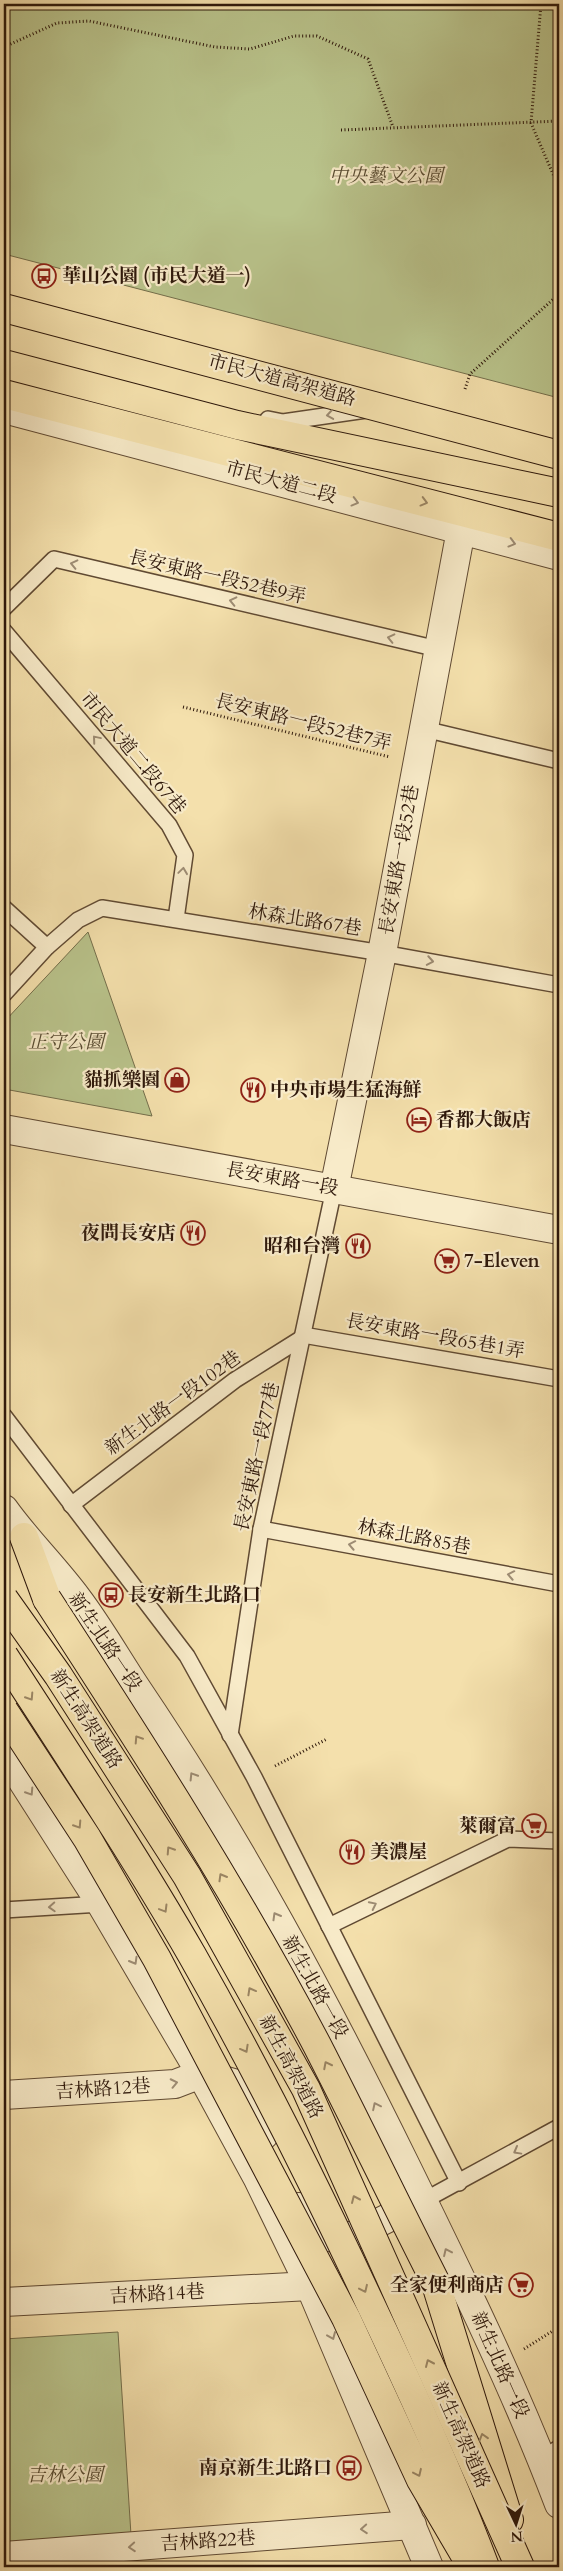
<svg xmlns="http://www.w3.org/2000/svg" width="563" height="2571" viewBox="0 0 563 2571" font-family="Cardo,'Noto Serif TC',serif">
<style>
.green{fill:#b9c38b;stroke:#746e4b}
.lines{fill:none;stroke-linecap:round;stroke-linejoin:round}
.service-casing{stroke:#604a33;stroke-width:18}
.minor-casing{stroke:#604a33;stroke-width:30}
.tertiary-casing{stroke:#604a33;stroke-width:30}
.trunk-casing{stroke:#2e180b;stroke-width:30}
.path{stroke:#2e180b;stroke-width:3;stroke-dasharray:1 2.5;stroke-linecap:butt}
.service{stroke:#f8ebc9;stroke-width:15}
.minor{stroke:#f8ebc9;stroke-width:28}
.tertiary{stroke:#f8ebc9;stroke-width:28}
.trunk{stroke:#f4e0ac;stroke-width:28}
.trunk-bridge-casing{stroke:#2e180b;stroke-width:30;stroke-linecap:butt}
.trunk-bridge{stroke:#f4e0ac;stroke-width:28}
.oneway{stroke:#9d8c74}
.oneway2{stroke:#9b8664}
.labels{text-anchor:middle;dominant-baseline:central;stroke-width:4.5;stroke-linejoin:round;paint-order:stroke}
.park-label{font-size:19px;font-style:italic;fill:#584b31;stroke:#f8ebc9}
.poi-label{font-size:19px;font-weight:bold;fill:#2e180b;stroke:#f8ebc9;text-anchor:start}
.street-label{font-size:19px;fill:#2e180b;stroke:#f8ebc9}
</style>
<rect width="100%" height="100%" fill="#f4e0ac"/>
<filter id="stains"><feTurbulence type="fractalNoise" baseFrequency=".004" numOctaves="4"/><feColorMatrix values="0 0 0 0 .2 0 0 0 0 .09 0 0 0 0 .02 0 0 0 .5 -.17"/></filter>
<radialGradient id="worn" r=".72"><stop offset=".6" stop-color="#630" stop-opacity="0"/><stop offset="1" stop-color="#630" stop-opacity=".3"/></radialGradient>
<g class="green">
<path d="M4,4H559V398L4,254Z"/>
<path d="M88,932L152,1116L4,1089V1022Z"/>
<path d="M118,2332L131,2535L4,2542V2339Z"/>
</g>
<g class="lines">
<g class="service-casing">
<g id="service">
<path d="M268,419L283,422L366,410"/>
<path d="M4,608L54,559L438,649"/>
<path d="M4,631L169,825L185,855L176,919"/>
<path d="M424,729L559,761"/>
<path d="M4,908L47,947"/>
<path d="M4,994L47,947L78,920L102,908L382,953L559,985"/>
<path d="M303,1335L559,1379"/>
<path d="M4,1416L187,1656L254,1777L459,2183"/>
<path d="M71,1505L235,1380L302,1338"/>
<path d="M261,1529L559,1584"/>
<path d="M230,1735L261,1529L334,1189"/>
<path d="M4,1910L101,1904"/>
<path d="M329,1926L508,1839L559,1841"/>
<path d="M423,2201L559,2127"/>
<path d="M542,2458L559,2448"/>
</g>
</g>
<g class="minor-casing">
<g id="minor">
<path d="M334,1189L382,953L461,530"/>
<path d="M4,2095L175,2084L201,2074"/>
<path d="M4,2302L310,2286"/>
<path d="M4,2556L412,2525"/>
</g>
</g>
<g class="tertiary-casing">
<g id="tertiary">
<path d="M4,409L559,556"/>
<path d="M4,1129L559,1230"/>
<path d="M4,1509C26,1540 54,1567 77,1598C99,1627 117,1659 137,1689C239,1840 325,2001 405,2164C460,2276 515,2388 559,2504"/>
<path d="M4,1752L101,1904L201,2074L257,2177L310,2286L429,2567"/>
<path d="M202,2074L240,2085L264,2135"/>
<path d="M299,2207L312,2235L346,2239L422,2201"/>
</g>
</g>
<g class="trunk-casing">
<g id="trunk">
<path d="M4,364L237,425L559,493"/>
<path d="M4,394L559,537"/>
<path d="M24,1537L47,1599"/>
<path d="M435,2281L509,2520"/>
</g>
</g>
<g class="path">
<path d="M541,4L531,123L559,188"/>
<path d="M4,47L57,23L89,21L215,47L250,49L294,36H317L368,59L393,127"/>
<path d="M341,130L559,121"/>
<path d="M465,389L470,374L559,294"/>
<path d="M183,707L390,757"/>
<path d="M275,1766L327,1739"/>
<path d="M524,2349L559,2327"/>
</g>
<use href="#service" class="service"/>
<use href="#minor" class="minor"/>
<use href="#tertiary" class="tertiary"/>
<use href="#trunk" class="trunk"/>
<g class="trunk-bridge-casing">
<g id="trunk-bridge">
<path d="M4,308L559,455"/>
<path d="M4,1599L58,1675L187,1876L306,2089L520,2567"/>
<path d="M47,1599C142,1745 236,1891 317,2045C357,2123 395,2202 435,2281"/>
<path d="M4,1656C68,1755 133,1853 192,1955C256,2068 314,2183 369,2301C411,2389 451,2476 485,2567"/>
<path d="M4,1711L87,1838L157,1959L346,2318L421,2480L469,2562"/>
</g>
</g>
<use href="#trunk-bridge" class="trunk-bridge"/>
</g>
<defs><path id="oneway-chevron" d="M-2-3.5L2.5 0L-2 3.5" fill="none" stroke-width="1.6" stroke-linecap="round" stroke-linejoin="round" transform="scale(1.25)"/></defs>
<g class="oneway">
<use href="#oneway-chevron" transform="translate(330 415) rotate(171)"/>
<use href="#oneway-chevron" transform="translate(355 502) rotate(15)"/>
<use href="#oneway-chevron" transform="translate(512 543) rotate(15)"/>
<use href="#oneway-chevron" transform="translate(74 564) rotate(-167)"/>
<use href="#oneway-chevron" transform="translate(233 601) rotate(-167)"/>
<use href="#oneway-chevron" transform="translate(391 638) rotate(-167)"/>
<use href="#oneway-chevron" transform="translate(96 739) rotate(-130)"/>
<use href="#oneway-chevron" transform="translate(183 871) rotate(-82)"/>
<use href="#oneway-chevron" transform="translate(430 961) rotate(10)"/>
<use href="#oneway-chevron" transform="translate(352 1545) rotate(-169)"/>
<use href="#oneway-chevron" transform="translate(511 1575) rotate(-169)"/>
<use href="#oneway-chevron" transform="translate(193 1776) rotate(-122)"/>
<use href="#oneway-chevron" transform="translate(30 1792) rotate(57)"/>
<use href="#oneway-chevron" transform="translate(373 1905) rotate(-26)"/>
<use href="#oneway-chevron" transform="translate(52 1907) rotate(177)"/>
<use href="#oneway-chevron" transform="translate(276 1916) rotate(-120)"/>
<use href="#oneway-chevron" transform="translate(134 1961) rotate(60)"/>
<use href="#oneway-chevron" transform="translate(174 2083) rotate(-12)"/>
<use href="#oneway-chevron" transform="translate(376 2106) rotate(-116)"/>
<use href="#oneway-chevron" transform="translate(517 2151) rotate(151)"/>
<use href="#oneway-chevron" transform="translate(447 2252) rotate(-115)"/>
<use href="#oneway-chevron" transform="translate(332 2336) rotate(67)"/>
<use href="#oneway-chevron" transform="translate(364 2529) rotate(176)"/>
<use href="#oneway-chevron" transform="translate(132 2547) rotate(176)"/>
</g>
<g class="oneway2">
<use href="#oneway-chevron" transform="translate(424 502) rotate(15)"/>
<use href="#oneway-chevron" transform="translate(30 1697) rotate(57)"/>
<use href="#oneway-chevron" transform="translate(138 1739) rotate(-123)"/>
<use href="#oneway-chevron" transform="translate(78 1825) rotate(57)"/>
<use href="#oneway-chevron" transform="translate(170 1850) rotate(-123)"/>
<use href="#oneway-chevron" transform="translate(222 1877) rotate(-120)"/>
<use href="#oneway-chevron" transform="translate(164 1909) rotate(59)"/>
<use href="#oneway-chevron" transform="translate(251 1991) rotate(-119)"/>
<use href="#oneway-chevron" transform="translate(245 2049) rotate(61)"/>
<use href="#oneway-chevron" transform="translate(327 2065) rotate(-117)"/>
<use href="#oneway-chevron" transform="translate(355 2199) rotate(-114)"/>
<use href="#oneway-chevron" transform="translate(364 2289) rotate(65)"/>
<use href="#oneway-chevron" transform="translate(429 2363) rotate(-114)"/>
<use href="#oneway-chevron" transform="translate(483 2437) rotate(-107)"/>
<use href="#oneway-chevron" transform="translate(418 2473) rotate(65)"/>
</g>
<defs>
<g id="bus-ring" transform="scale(1.25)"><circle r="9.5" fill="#f8ebc9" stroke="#8f2418" stroke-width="1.5"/><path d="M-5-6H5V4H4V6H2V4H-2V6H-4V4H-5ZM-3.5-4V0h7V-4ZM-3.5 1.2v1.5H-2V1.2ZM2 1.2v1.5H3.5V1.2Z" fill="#8f2418"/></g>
<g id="shop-ring" transform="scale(1.25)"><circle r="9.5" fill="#f8ebc9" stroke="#8f2418" stroke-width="1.5"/><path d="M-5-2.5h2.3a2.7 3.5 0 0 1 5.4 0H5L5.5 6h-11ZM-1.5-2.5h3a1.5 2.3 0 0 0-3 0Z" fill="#8f2418"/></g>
<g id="restaurant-ring" transform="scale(1.25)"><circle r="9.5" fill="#f8ebc9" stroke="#8f2418" stroke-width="1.5"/><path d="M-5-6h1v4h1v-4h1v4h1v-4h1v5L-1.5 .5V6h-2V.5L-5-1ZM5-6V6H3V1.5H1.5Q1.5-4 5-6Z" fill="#8f2418"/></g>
<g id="hotel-ring" transform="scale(1.25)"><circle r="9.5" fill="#f8ebc9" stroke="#8f2418" stroke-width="1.5"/><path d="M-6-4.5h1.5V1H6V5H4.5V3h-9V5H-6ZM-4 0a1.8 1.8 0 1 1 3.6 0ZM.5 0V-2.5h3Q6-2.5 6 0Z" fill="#8f2418"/></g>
<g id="supermarket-ring" transform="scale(1.25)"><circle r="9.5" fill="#f8ebc9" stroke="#8f2418" stroke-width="1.5"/><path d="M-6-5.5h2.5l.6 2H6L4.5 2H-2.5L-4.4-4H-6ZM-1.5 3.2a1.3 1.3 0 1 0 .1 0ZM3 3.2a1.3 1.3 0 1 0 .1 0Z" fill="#8f2418"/></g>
</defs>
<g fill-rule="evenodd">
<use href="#bus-ring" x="44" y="276"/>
<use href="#shop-ring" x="177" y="1080"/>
<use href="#restaurant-ring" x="253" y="1090"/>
<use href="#hotel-ring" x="419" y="1120"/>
<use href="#restaurant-ring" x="193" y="1233"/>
<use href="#restaurant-ring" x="358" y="1246"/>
<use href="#supermarket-ring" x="447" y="1261"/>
<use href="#bus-ring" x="111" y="1595"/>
<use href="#supermarket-ring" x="534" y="1826"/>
<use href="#restaurant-ring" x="352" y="1852"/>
<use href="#supermarket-ring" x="521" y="2285"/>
<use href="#bus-ring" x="349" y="2468"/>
</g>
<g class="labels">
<g class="park-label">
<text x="386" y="176">中央藝文公園</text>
<text x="66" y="1042">正守公園</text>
<text x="65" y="2475">吉林公園</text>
</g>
<g class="poi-label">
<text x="62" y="276">華山公園 (市民大道一)</text>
<text x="160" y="1080" text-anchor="end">貓抓樂園</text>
<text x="270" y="1090">中央市場生猛海鮮</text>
<text x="436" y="1120">香都大飯店</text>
<text x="176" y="1233" text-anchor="end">夜問長安店</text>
<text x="340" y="1246" text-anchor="end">昭和台灣</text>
<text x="464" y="1261">7-Eleven</text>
<text x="128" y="1595">長安新生北路口</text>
<text x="516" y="1826" text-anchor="end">萊爾富</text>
<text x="370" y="1852">美濃屋</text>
<text x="504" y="2285" text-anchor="end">全家便利商店</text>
<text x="332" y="2468" text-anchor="end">南京新生北路口</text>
</g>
<g class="street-label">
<text transform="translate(282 380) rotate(15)">市民大道高架道路</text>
<text transform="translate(281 482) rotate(15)">市民大道二段</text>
<text transform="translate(217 577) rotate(13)">長安東路一段52巷9弄</text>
<text transform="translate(303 722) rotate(14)">長安東路一段52巷7弄</text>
<text transform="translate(133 753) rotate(50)">市民大道二段67巷</text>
<text transform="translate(399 860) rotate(-80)">長安東路一段52巷</text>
<text transform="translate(305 920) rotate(9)">林森北路67巷</text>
<text transform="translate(282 1179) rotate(10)">長安東路一段</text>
<text transform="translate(435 1336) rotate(10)">長安東路一段65巷1弄</text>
<text transform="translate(173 1403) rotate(-36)">新生北路一段102巷</text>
<text transform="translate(257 1457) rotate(-78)">長安東路一段77巷</text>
<text transform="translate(414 1537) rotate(11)">林森北路85巷</text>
<text transform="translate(105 1642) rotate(56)">新生北路一段</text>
<text transform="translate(86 1719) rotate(57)">新生高架道路</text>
<text transform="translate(315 1987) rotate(61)">新生北路一段</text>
<text transform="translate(291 2067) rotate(62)">新生高架道路</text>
<text transform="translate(103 2089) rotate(-4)">吉林路12巷</text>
<text transform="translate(157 2294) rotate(-3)">吉林路14巷</text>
<text transform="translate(500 2365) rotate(66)">新生北路一段</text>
<text transform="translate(461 2435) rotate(66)">新生高架道路</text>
<text transform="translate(208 2541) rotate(-4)">吉林路22巷</text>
</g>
</g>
<rect width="563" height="2571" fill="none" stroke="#f4e0ac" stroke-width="20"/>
<rect x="5" y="5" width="553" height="2561" fill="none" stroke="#2e180b" stroke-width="2.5"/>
<rect x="10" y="10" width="543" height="2551" fill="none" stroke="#2e180b"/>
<g transform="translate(516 2524) rotate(176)" stroke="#f8ebc9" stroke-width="4" paint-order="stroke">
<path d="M0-4L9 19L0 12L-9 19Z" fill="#2e180b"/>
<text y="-8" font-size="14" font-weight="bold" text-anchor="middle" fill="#2e180b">N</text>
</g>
<rect width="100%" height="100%" filter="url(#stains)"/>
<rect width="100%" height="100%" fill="url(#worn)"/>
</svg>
